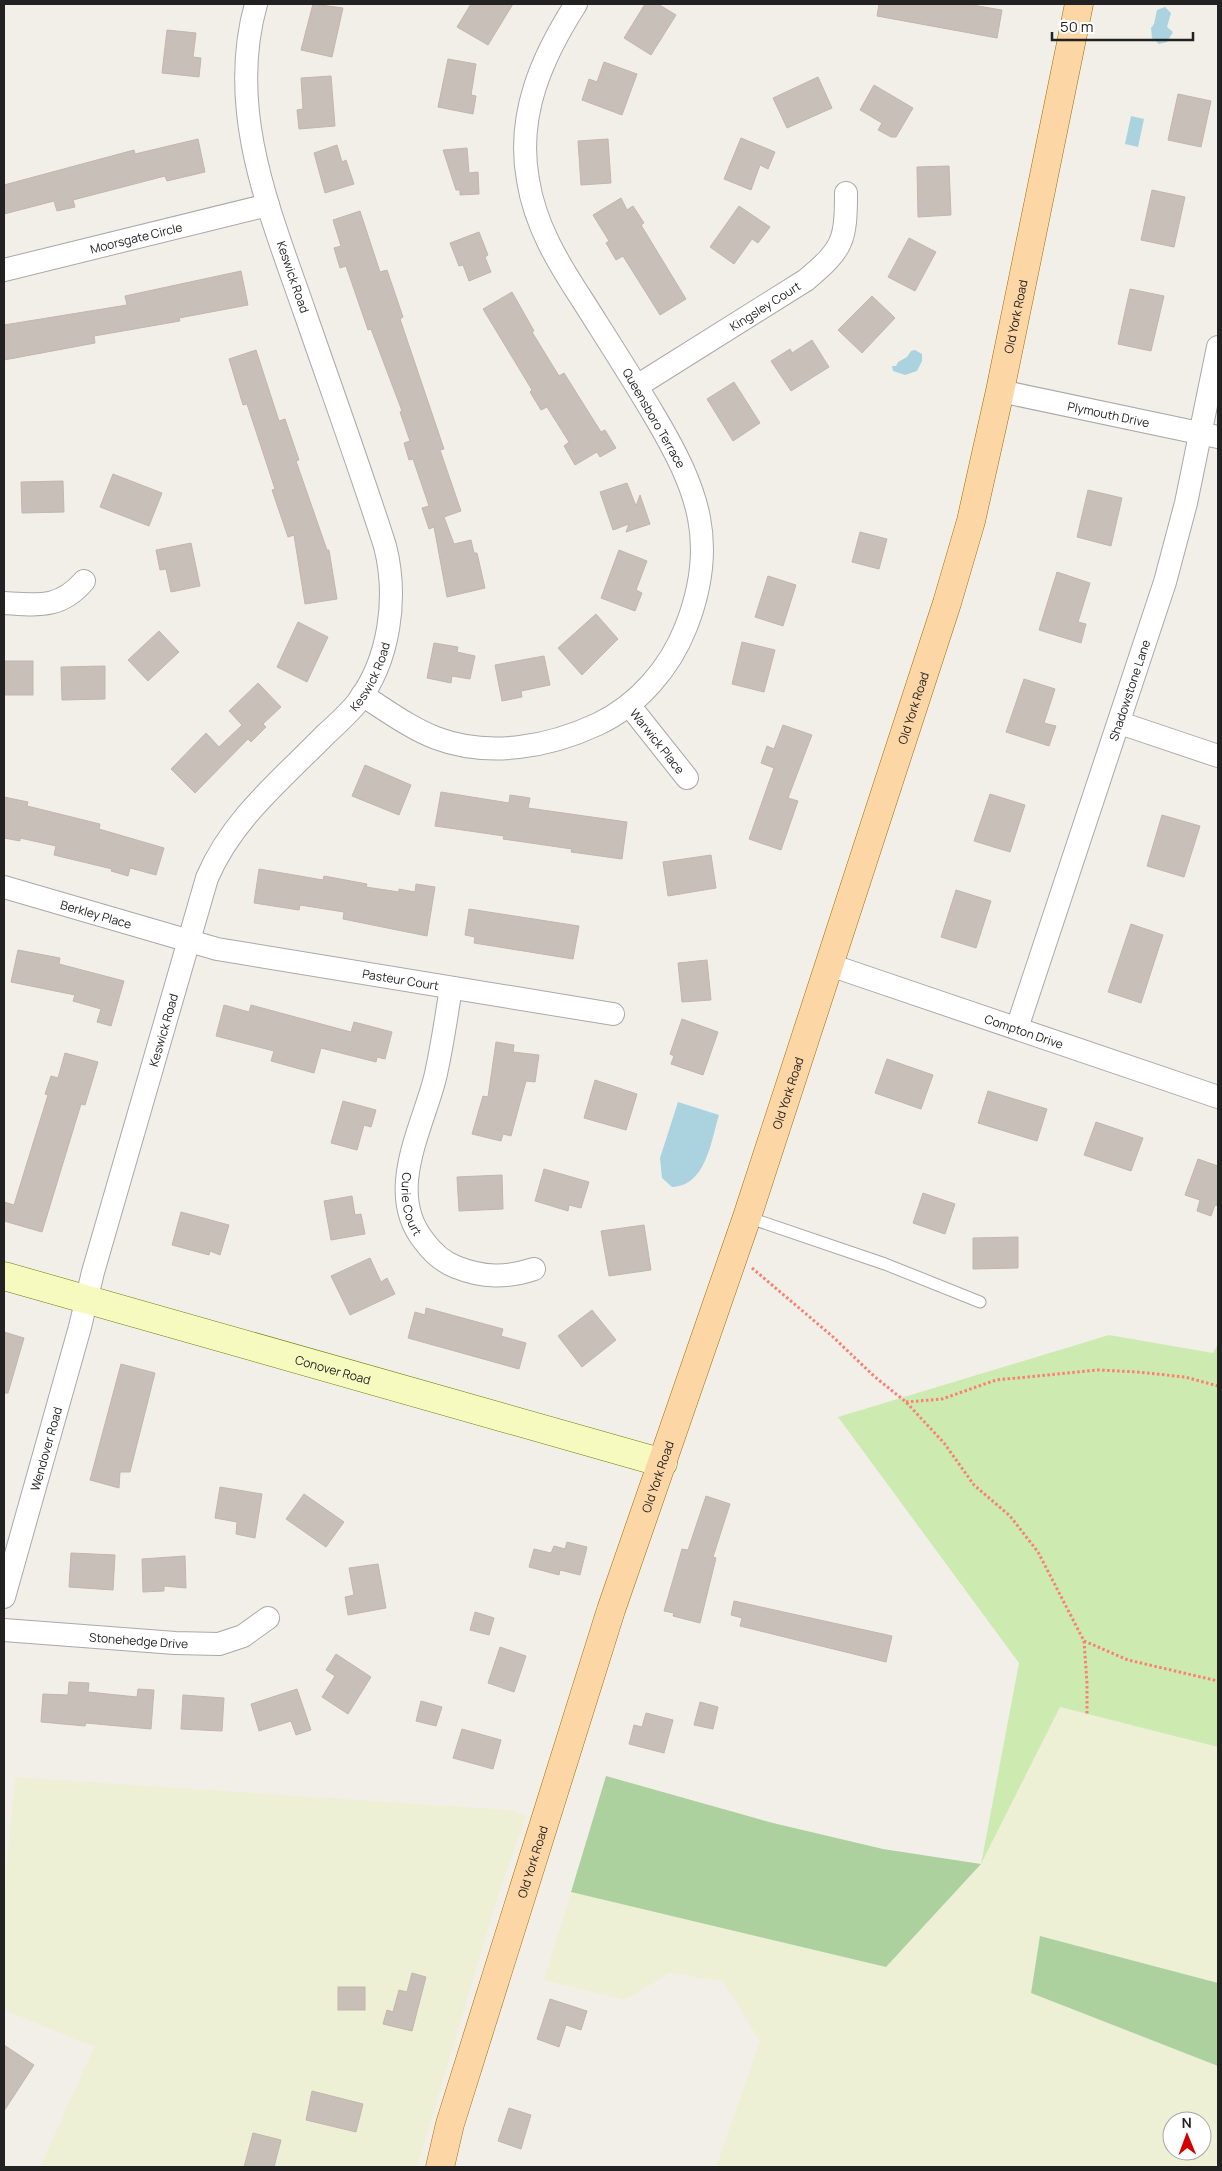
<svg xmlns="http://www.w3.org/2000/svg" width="1222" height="2171" viewBox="0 0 1222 2171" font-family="Manrope,sans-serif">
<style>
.farmland{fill:#eef0d5;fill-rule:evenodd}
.grass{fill:#cdebb0}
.forest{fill:#add19e}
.water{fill:#aad3df}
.building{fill:#c7bfb8;stroke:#c4b6ab}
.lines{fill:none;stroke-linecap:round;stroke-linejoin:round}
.lane-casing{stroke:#a9a9a9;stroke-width:13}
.street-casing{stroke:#a9a9a9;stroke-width:24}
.secondary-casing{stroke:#707d05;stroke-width:29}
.primary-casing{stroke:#a06b00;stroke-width:29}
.path{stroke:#fa8072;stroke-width:3;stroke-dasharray:2.5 2.5;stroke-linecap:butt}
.lane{stroke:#fff;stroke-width:11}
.street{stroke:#fff;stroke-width:22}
.secondary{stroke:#f7fabf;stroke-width:28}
.primary{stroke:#fcd6a4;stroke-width:28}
.labels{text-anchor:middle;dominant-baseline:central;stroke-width:5;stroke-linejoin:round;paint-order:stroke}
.street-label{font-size:12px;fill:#222;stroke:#fff}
</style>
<rect width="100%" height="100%" fill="#f2efe9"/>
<g class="farmland">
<path d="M1060,1707L1218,1747V1983L1041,1936L1031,1993L1218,2066V2167H716L760,2041L722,1981L670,1973L625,2000L544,1980L571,1892L886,1966L981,1864ZM1172,2121H1202V2151H1172Z"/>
<path d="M15,1777L511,1810L526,1816L500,1890L417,2167H40L94,2047L4,2010V1895Z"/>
</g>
<path class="grass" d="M1109,1335L1213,1353L1218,1344V1747L1060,1707L981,1864L1019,1663L838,1417Z"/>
<g class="forest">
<path d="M606,1776L773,1823L883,1849L981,1864L886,1967L571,1892Z"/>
<path d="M1040,1936L1218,1983V2066L1031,1993Z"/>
</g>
<g class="water">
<path d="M1165,7L1171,13L1167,27L1173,32L1167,42L1159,44L1152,38L1151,28L1154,24L1157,10Z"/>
<path d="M1131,116L1144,119L1138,147L1125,144Z"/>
<path d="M915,350L922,354V361L917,371L905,375L893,371L892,366H896L898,362L907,357L911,351Z"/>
<path d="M678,1102L719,1115C711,1141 706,1186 672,1187L662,1178L660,1158Z"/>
</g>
<g class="building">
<path d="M313,4L343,8L332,57L301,50Z"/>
<path d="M471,4H513L488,45L457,27Z"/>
<path d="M645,4H658L676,15L651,55L624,38Z"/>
<path d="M879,4H966L1002,10L997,38L877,16Z"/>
<path d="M167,30L196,33L193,57L201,58L199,77L162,73Z"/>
<path d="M448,59L476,64L471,95L476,96L473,114L438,107Z"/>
<path d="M604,62L637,74L622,115L582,100L589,79L597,82Z"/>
<path d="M331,76L335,126L299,129L297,110L303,109L301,78Z"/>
<path d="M818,77L832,108L787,128L773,98Z"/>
<path d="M874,85L913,108L896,137H891L878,130L882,123L860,110Z"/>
<path d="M1178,94L1211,101L1201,147L1168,140Z"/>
<path d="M741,138L775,152L768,169L760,165L751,190L724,179Z"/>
<path d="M198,139L205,172L167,181L165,176L73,200L75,207L57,211L54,201L4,214V185L134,150L135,154Z"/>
<path d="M608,139L611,183L581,185L578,141Z"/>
<path d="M337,145L342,162L346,160L354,184L325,193L314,153Z"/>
<path d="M467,148L469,173L478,172L479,194L460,195V190H456L443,150Z"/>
<path d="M949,166L951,215L918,217L917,167Z"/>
<path d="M1152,190L1185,197L1174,247L1141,240Z"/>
<path d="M621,198L627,210L633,206L644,223L641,225L686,299L660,315L623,256L616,260L606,243L609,241L593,215Z"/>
<path d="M739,206L770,227L758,243L752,239L734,264L710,247Z"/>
<path d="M360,211L380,272L387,270L403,317L400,319L444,449L440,450L461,511L444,517L454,544L471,540L474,553H477L485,588L447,597L434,527L429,529L422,508L429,506L427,500L413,459L409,460L404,443L410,441L400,412L402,411L371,329L368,330L346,266L340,268L334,248L341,246L333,220Z"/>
<path d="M479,232L488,255L485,257L491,272L469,281L463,265L459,266L450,243Z"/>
<path d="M909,238L936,252L915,291L888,277Z"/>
<path d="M241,271L248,305L179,318L180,321L94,336L95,343L4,360V325L127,305L125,296Z"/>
<path d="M1130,289L1164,296L1151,351L1118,344Z"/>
<path d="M512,292L534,331L532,332L559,376L564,373L601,432L605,430L616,448L600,457L597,452L575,465L564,446L569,442L547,407L541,410L530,392L532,390L483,309Z"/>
<path d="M872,296L895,318L862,353L838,330Z"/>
<path d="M812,340L829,367L791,391L771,361L790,349L792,353Z"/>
<path d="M256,350L279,421L285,419L299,460L296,461L327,550H329L337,599L305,604L294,535L288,537L272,490L275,489L247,404L243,405L229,359Z"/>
<path d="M734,382L760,423L733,441L707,399Z"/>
<path d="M113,474L162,493L149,526L100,507Z"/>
<path d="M63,481L64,512L22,513L21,482Z"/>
<path d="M627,483L636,506L640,495L650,524L626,532L629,524L613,530L600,492Z"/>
<path d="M1088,490L1122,498L1111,546L1077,537Z"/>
<path d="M860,532L887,539L879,569L852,562Z"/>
<path d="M191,543L200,586L171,592L166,569L160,570L156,550Z"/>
<path d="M619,550L647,561L636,590L642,593L635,611L601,598Z"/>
<path d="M1057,572L1090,583L1078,622L1086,624L1081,643L1039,630Z"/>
<path d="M768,576L796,585L783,626L755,617Z"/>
<path d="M596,614L618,639L582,675L558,648Z"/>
<path d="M298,622L328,637L307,682L277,667Z"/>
<path d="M159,631L179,652L148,681L128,660Z"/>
<path d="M742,642L775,650L764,692L732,684Z"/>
<path d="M434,643L458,647L457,652L475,656L470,679L452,676L451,683L427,678Z"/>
<path d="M544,656L550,685L521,691L522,697L502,701L495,665Z"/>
<rect x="4" y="661" width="29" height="34"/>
<path d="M105,666V699L62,700L61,667Z"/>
<path d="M1024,679L1055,689L1044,723L1056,726L1049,746L1006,732Z"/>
<path d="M258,683L281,707L263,724L266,727L251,742L248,739L195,793L171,769L206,733L219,747L242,725L229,711Z"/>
<path d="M783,725L812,735L788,798L798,801L781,850L749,839L774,768L761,763L767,746L774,749Z"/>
<path d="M365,765L411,785L399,815L352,796Z"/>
<path d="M441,792L509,803L510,795L530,798L528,808L627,822L622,859L571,852L572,849L503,839L504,836L435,826Z"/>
<path d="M990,794L1025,805L1010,852L974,841Z"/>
<path d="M4,797L28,802L27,806L100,824L99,829L164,848L156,875L130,868L128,876L111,871L112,869L54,855L56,846L20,838V841L4,838Z"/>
<path d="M1162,815L1200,826L1184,877L1147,866Z"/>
<path d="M711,855L716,888L668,896L663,862Z"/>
<path d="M259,869L323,880L324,876L367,884L366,887L399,892V889L415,892L416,884L435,887L427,936L343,919L344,912L300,905L299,910L254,903Z"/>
<path d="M956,890L991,901L976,948L941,937Z"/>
<path d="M469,909L579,926L573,959L474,943L475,937L465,935Z"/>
<path d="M1131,924L1163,935L1141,1003L1108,992Z"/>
<path d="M18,950L60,958L59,964L124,981L111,1026L97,1022L101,1009L73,1001L75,995L11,982Z"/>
<path d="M707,960L711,1000L682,1002L678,963Z"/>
<path d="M224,1005L249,1012L251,1005L351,1032L354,1022L392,1032L385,1059L377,1057L376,1062L321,1048L314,1073L271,1061L274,1051L216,1036Z"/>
<path d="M682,1019L718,1032L703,1075L671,1064L674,1056L670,1054Z"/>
<path d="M496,1042L514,1045L513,1052L539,1055L535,1082L526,1081L511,1136L503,1134L501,1141L472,1134L483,1096L488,1097Z"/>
<path d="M65,1053L98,1062L85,1105L81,1104L42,1232L4,1221V1202L14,1205L48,1095L45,1094L51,1076L58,1078Z"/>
<path d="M887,1059L933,1075L921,1109L875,1093Z"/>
<path d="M595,1080L637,1094L626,1130L584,1118Z"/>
<path d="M988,1091L1047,1109L1037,1141L978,1123Z"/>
<path d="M343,1101L376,1110L371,1127L364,1125L357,1150L331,1143Z"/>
<path d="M1096,1122L1143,1138L1131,1171L1084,1155Z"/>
<path d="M1198,1159L1218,1166V1206L1215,1205L1211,1216L1197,1211L1200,1200L1185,1195Z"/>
<path d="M544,1169L589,1182L581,1208L569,1205L568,1211L535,1201Z"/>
<path d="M502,1175L503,1209L459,1211L457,1177Z"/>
<path d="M923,1193L955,1204L945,1234L913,1223Z"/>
<path d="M352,1196L355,1215L361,1214L365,1234L331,1240L324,1201Z"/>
<path d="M181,1212L229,1225L220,1255L210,1251L209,1255L172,1245Z"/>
<path d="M644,1225L651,1270L609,1276L601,1231Z"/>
<path d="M1018,1237V1268L973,1269V1238Z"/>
<path d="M370,1258L381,1282L387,1278L395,1294L350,1315L331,1276Z"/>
<path d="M426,1308L503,1329L501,1336L526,1343L519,1369L408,1338L415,1312L425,1315Z"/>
<path d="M592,1310L616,1340L582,1367L558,1336Z"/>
<path d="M4,1332L24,1338L8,1393H4Z"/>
<path d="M121,1364L155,1373L130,1472H120L119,1488L90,1480Z"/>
<path d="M220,1487L262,1494L255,1538L236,1534L237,1522L215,1518Z"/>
<path d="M304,1494L344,1522L326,1547L286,1519Z"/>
<path d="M706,1496L730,1504L713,1557L716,1558L700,1623L673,1616L674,1613L664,1611L682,1549L688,1550Z"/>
<path d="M567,1542L587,1547L580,1575L560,1570L559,1575L529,1567L534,1549L551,1553L554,1546L565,1549Z"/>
<path d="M71,1553L115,1555L113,1590L69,1587Z"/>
<path d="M185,1556L186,1588L164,1586V1591L143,1592L142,1559Z"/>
<path d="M378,1564L386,1608L348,1615L345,1597L354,1595L349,1568Z"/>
<path d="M734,1601L892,1636L886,1662L740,1626L742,1618L731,1615Z"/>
<path d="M475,1612L494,1618L489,1635L470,1630Z"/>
<path d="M500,1647L526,1656L514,1692L488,1683Z"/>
<path d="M336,1654L371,1677L348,1714L322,1697L335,1676L326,1670Z"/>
<path d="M69,1682L89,1683L88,1692L137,1697L138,1689L154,1690L151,1729L86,1723L85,1726L41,1722L43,1694L68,1695Z"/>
<path d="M297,1689L311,1730L296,1735L291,1721L259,1731L251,1704Z"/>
<path d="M183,1695L224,1698L222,1731L181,1729Z"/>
<path d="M421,1701L442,1707L436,1726L416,1721Z"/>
<path d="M700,1702L718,1707L713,1729L694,1725Z"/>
<path d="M646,1713L673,1720L664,1753L629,1744L634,1725L642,1727Z"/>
<path d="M462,1729L501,1740L493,1769L453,1758Z"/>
<path d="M412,1973L426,1977L412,2031L383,2024L387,2010L393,2012L399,1990L407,1992Z"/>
<rect x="338" y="1987" width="27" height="23"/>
<path d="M550,1999L587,2011L581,2030L566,2025L559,2047L537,2039Z"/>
<path d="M4,2045L34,2065L4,2111Z"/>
<path d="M312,2091L363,2104L356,2132L306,2120Z"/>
<path d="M509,2108L531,2115L521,2149L498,2141Z"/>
<path d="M253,2133L281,2140L274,2167H244Z"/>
</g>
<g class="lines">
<g class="lane-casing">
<path id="lane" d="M747,1217L885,1264L980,1302"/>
</g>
<g class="street-casing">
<g id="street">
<path id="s1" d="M4,270L268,205"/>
<path id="s2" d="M637,386L806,280C843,249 846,241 846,193"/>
<path id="s3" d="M1000,391L1218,437"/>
<path d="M4,603C38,605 60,609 84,581"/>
<path d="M362,695C386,710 410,728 436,738C489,758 549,747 598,724C638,705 670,668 686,627C719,543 698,489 654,415C631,376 607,339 583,301C558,263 535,225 528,180C516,115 542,57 576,4"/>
<path id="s4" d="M629,705L687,778"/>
<path d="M1120,723L1218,756"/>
<path id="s5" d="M4,887L217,949L613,1014"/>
<path id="s6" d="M830,965L1218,1097"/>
<path id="s7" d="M451,988C446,1018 442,1048 435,1078C422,1129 385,1193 424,1241C432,1252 443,1262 456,1267C483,1278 507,1278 534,1269"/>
<path id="s8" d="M1017,1028L1165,582L1186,503L1218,347"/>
<path id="s9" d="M4,1597L80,1327L93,1272L207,878C232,819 281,780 325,735C336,725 348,714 357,703C390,660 398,597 385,546C360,468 332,391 305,313C270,212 226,111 256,4"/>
<path id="s10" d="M4,1630L175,1643L219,1644L243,1636L268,1618"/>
</g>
</g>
<g class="secondary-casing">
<g id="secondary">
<path id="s11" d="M4,1276L663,1463"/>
</g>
</g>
<g class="primary-casing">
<g id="primary">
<path id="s12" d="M440,2167L450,2124L611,1610L747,1217L947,603L971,521L1000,391L1079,4"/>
</g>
</g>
<g class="path">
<path d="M752,1268L832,1336L875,1377L906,1402L944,1443L974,1485L1010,1516L1038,1552L1084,1641L1128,1660L1218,1681"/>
<path d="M906,1402L942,1399L996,1380L1098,1370L1137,1372L1185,1377L1218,1386"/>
<path d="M1084,1641L1087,1683V1714"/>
</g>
<use href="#lane" class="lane"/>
<use href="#street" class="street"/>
<use href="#secondary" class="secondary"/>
<use href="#primary" class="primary"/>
</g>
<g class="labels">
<g class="street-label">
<text stroke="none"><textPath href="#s1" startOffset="136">Moorsgate Circle</textPath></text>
<text transform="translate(293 277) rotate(71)">Keswick Road</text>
<text stroke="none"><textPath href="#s2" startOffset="151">Kingsley Court</textPath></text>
<text stroke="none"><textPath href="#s12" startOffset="1939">Old York Road</textPath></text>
<text stroke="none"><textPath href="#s3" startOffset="111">Plymouth Drive</textPath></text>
<text transform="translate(654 418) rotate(60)">Queensboro Terrace</text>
<text stroke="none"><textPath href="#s9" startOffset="1009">Keswick Road</textPath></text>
<text stroke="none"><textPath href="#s8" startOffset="356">Shadowstone Lane</textPath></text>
<text stroke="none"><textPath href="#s12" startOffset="1534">Old York Road</textPath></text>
<text stroke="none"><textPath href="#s4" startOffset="46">Warwick Place</textPath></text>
<text stroke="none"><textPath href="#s5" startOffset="96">Berkley Place</textPath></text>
<text stroke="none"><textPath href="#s5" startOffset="408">Pasteur Court</textPath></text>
<text stroke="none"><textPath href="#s9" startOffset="589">Keswick Road</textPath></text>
<text stroke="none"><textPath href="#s6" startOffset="205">Compton Drive</textPath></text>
<text stroke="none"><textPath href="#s12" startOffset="1129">Old York Road</textPath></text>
<text stroke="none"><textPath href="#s7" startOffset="222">Curie Court</textPath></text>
<text stroke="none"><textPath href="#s11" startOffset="342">Conover Road</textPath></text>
<text stroke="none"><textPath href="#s9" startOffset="154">Wendover Road</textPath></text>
<text stroke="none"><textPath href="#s12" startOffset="724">Old York Road</textPath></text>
<text stroke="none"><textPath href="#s10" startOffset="135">Stonehedge Drive</textPath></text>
<text stroke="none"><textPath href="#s12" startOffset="319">Old York Road</textPath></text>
</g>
</g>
<rect width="1222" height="2171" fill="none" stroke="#222222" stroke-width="10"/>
<g transform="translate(1187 2136) rotate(359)"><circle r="24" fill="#ffffff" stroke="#a7a7a7"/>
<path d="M0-4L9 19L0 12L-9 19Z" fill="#d40000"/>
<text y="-8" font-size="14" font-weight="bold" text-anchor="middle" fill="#222222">N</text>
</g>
<path d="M1052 32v8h141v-8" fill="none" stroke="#222222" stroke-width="2.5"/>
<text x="1060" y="32" font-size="15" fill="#222222" stroke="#ffffff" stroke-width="4" paint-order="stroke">50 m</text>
</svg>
